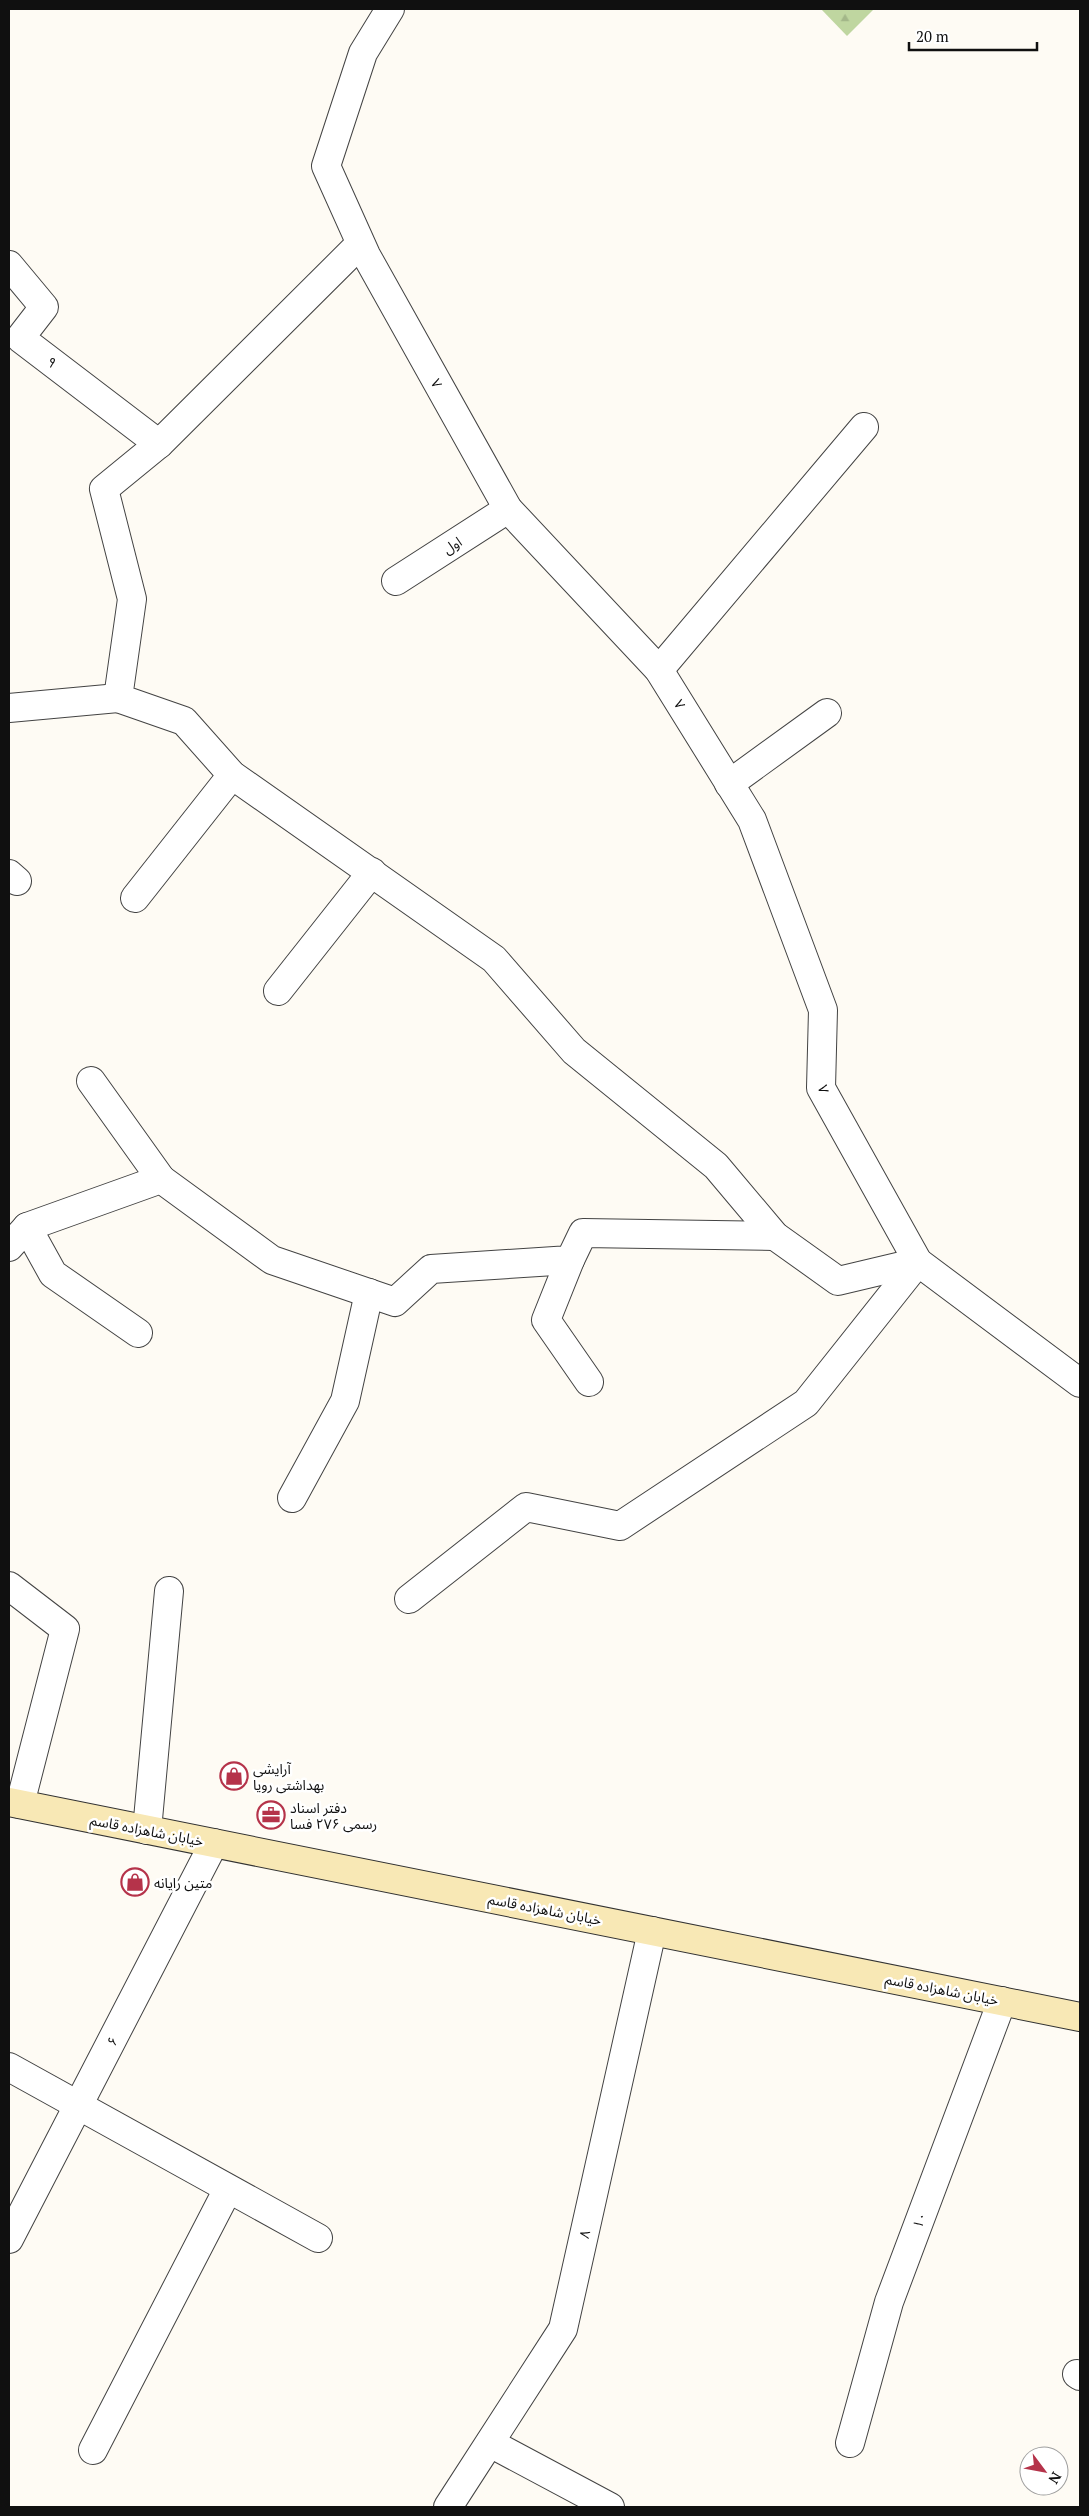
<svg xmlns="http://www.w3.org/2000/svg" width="1089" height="2516" viewBox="0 0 1089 2516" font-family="'PT Serif','Noto Sans Arabic',serif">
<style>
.forest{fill:url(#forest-firs)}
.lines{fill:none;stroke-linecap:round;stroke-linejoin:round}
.street-casing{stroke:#434343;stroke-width:30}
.secondary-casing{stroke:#323232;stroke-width:30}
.street{stroke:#fff;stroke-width:28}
.secondary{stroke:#f8e8b5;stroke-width:28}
.labels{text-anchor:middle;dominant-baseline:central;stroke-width:5;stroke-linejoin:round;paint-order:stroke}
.street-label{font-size:14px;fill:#101010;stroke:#fff}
.poi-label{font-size:14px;fill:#101010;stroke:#fff;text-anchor:start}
</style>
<defs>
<pattern id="forest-firs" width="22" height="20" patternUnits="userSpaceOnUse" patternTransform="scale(1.25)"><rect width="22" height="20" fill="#bfd6a0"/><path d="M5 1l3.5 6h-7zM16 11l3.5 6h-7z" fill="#a3b789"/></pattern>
</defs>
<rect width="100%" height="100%" fill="#fefbf4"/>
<path class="forest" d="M821,9H874L847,36Z"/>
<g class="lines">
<g class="street-casing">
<g id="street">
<path d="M390,9L363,53L326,166L366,255L508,509L659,670L752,820L823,1010L821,1088L918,1262L1080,1383"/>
<path d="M360,244L159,444L104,489L132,599L118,698L184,721L232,775L494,959L574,1051L716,1166L775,1236L838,1281L918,1262"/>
<path d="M9,265L44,307L20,338L159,444"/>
<path d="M396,581L508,509"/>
<path d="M659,670L864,427"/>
<path d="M9,708L118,698"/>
<path d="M729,784L827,713"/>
<path d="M9,874L17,881"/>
<path d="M135,898L232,775"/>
<path d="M278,991L372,872"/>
<path d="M91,1081L161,1179"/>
<path d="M27,1227L53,1274L138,1333"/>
<path d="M9,1247L27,1227L161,1179L272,1260L395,1302L431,1269L570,1260L583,1233L775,1236"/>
<path d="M570,1260L546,1320L589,1382"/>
<path d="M292,1498L345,1401L369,1293"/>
<path d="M9,1586L65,1629L20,1804"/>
<path d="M409,1599L526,1507L620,1526L806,1403L918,1262"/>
<path d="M147,1830L169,1591"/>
<path d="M9,2067L318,2238"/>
<path d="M9,2239L214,1843"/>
<path d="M1077,2374L1080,2376"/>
<path d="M490,2443L610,2507"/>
<path d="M850,2443L889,2302L1002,2001"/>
<path d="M93,2450L228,2189"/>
<path d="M448,2507L563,2329L652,1931"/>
</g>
</g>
<g class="secondary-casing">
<path id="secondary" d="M9,1802L1080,2017"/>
</g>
<use href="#street" class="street"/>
<use href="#secondary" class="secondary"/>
</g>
<defs>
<g id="shop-ring" transform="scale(1.4375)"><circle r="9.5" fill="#fff" stroke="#b5334a" stroke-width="1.5"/><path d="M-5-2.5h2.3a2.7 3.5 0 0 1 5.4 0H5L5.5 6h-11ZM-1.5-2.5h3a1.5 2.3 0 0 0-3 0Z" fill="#b5334a"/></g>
<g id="office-ring" transform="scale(1.4375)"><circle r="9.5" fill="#fff" stroke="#b5334a" stroke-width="1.5"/><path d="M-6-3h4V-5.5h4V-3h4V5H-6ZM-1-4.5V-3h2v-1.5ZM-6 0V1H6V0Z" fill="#b5334a"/></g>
</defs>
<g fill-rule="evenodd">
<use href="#shop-ring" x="234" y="1776"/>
<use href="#office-ring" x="271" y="1815"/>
<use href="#shop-ring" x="135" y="1882"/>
</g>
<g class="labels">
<g class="street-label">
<text transform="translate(52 362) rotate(38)">۹</text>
<text transform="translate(437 383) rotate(61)">۷</text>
<text transform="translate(452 545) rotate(-33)">اول</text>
<text transform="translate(680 704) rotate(58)">۷</text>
<text transform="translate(824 1089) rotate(73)">۷</text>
<text transform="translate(147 1830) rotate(11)">خیابان شاهزاده قاسم</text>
<text transform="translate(545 1909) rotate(11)">خیابان شاهزاده قاسم</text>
<text transform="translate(942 1989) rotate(11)">خیابان شاهزاده قاسم</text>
<text transform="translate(112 2041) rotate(-63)">۶</text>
<text transform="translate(919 2220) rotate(-69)">۱۰</text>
<text transform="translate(584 2234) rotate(-77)">۸</text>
</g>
<g class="poi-label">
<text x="253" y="1768">آرایشی<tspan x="253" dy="16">بهداشتی رویا</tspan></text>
<text x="290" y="1807">دفتر اسناد<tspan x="290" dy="16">رسمی ۲۷۶ فسا</tspan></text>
<text x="154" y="1882">متین رایانه</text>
</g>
</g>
<rect width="1089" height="2516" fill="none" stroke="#101010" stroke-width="20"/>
<g transform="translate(1044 2471) rotate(122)"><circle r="24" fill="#ffffff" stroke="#9f9f9f"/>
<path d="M0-4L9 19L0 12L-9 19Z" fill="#b5334a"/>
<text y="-8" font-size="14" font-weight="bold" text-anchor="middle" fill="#101010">N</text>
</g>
<path d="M909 42v8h128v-8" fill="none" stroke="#101010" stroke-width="2.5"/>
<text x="916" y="42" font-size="15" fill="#101010" stroke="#ffffff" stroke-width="4" paint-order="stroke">20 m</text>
</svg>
